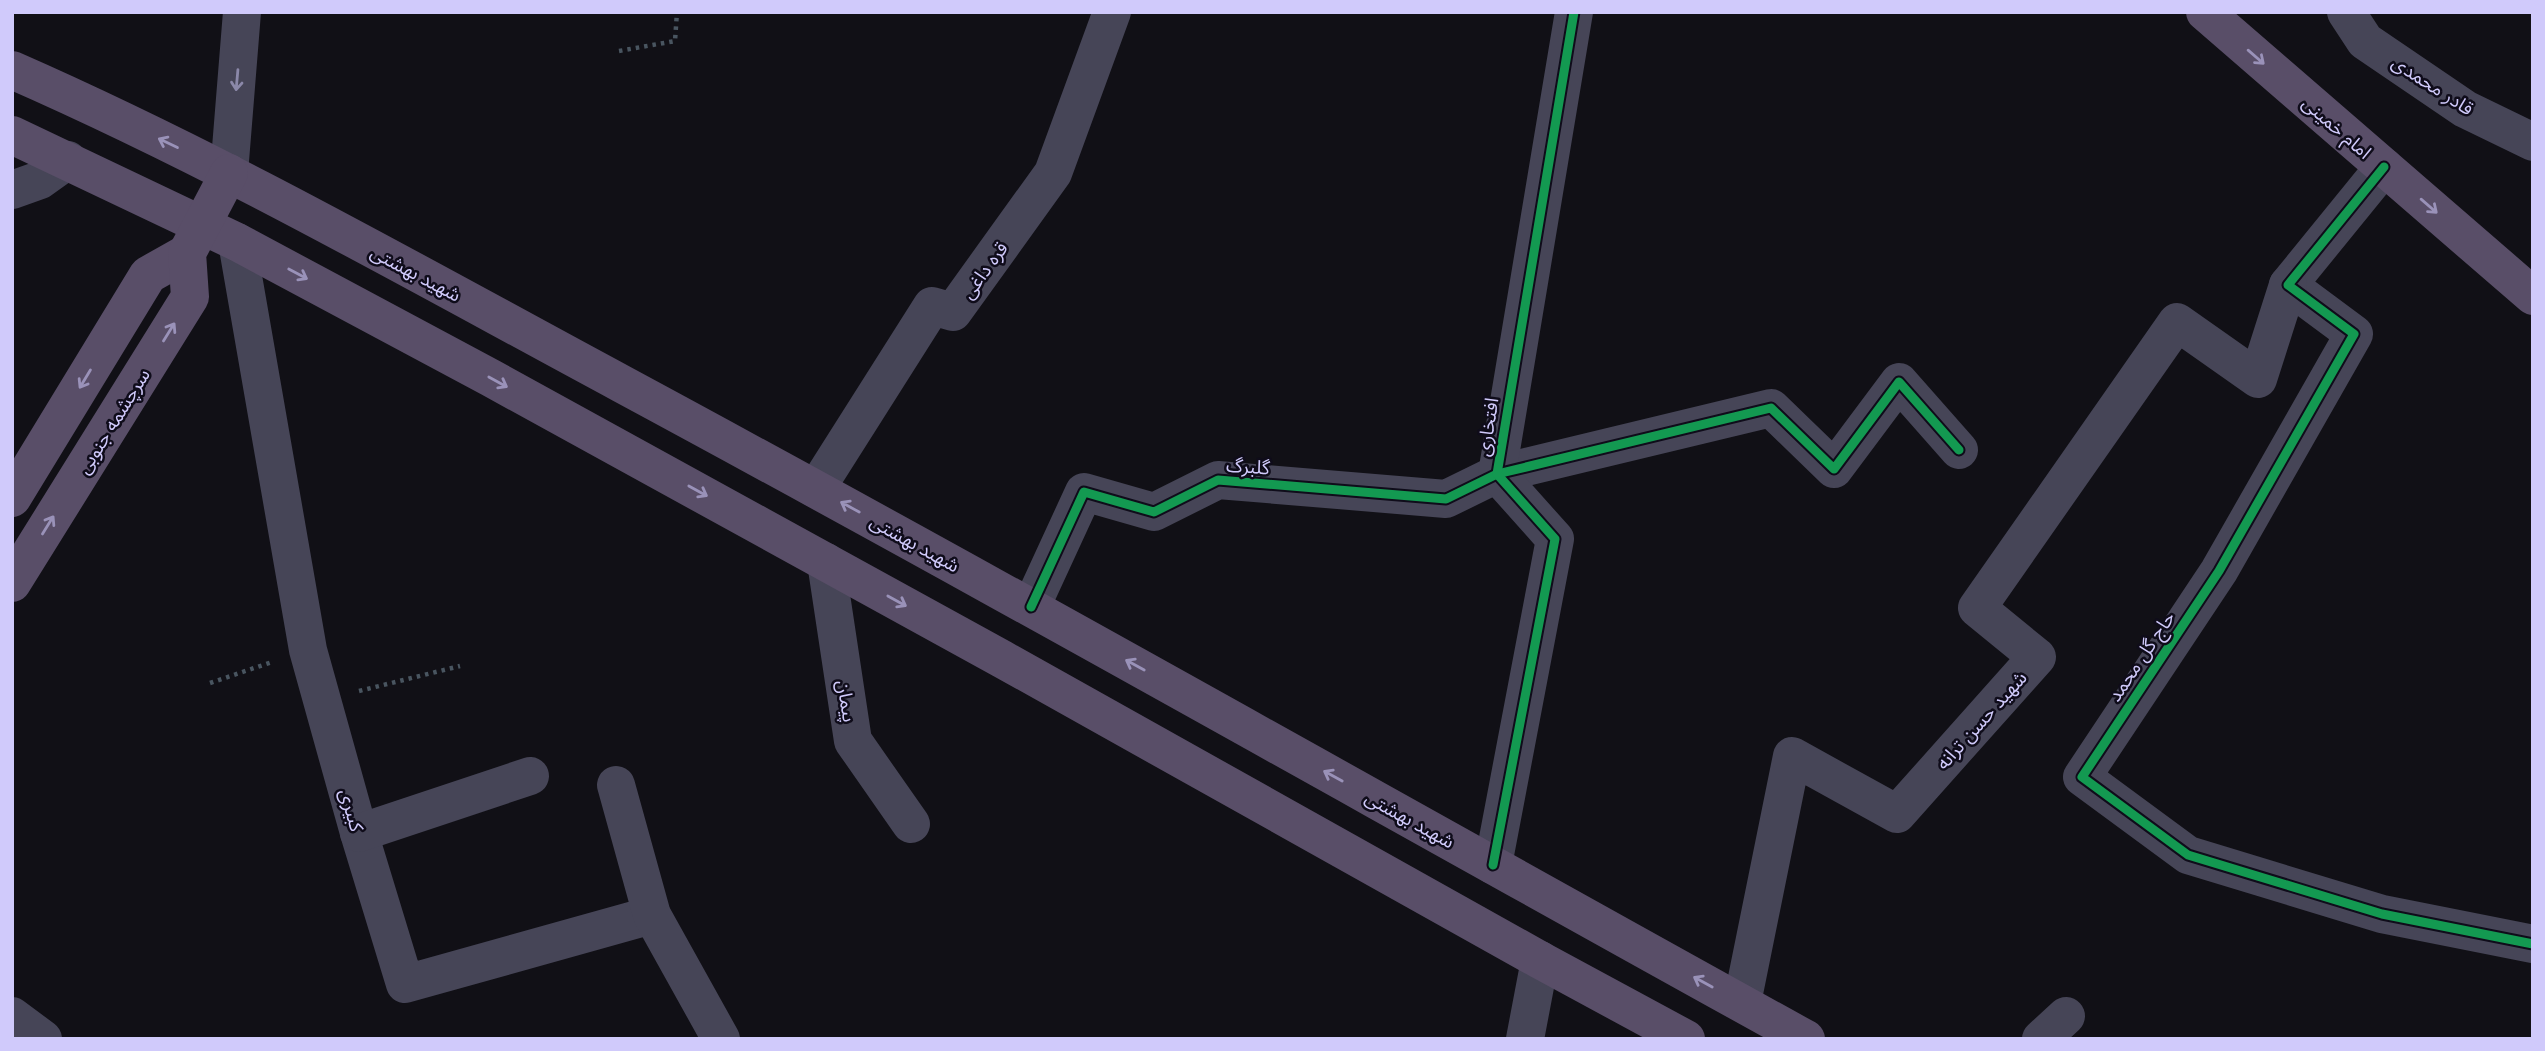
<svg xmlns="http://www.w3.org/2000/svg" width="2545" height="1051" viewBox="0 0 2545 1051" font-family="'PT Sans','Noto Sans Arabic',sans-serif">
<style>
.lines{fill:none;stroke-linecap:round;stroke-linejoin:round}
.path{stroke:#495560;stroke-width:4.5;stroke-dasharray:3.5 5;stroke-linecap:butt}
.minor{stroke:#464557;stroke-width:38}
.major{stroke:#594e68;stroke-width:38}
.cycleway-casing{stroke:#0f0c1a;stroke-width:13}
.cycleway{stroke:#139951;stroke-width:9}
.oneway{stroke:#9a92b9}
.oneway2{stroke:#8b88a9}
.labels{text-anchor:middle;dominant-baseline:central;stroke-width:5;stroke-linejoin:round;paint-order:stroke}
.street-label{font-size:19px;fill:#d0cafb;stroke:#0f0c1a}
</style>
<rect width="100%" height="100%" fill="#111016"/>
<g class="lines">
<g class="path">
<path d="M619,51L675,41L677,12"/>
<path d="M210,683L272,662"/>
<path d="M359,691L460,666"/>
</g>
<g class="minor">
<path d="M2346,12L2365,41L2465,109L2533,142"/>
<path d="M2384,167L2288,285L2354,334L2219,571L2082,777L2188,855L2382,914L2533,944"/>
<path d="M229,173L242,12"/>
<path d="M12,190L40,180L68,160"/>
<path d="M237,242L308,650L359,833L405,984L652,915"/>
<path d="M816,489L932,306L953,312L1053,173L1112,12"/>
<path d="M826,562L853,741L911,824"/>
<path d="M1031,607L1084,492L1154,512L1218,480L1446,499L1497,474L1771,408L1834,469L1899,382L1959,450"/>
<path d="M616,785L652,915L721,1039"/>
<path d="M359,833L530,776"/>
<path d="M1493,865L1555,539L1497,474L1574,12"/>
<path d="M1742,1003L1792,756L1897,814L2037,657L1977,608L2177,322L2258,379L2288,285"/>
<path d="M12,1016L43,1039"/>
<path d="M1525,1039L1540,960"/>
<path d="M2041,1039L2066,1016"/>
</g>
<g class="major">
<path d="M2205,12L2533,296"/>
<path d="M12,70C222,162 421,276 622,384C1019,598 1411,821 1806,1039"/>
<path d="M12,135L237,242L491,378L1002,659L1540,960L1686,1039"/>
<path d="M12,498L148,275L187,253"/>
<path d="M12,583L190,297L187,253L229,173"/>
</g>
<g class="cycleway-casing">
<g id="cycleway">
<path d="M2384,167L2288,285L2354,334L2219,571L2082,777L2188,855L2382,914L2533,944"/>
<path d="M1031,607L1084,492L1154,512L1218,480L1446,499L1497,474L1771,408L1834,469L1899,382L1959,450"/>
<path d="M1493,865L1555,539L1497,474L1574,12"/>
</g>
</g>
<use href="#cycleway" class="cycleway"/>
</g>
<defs><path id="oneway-shaft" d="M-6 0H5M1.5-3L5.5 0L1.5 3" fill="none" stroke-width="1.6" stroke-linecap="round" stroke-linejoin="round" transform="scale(1.75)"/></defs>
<g class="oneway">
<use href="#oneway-shaft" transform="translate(2256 57) rotate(41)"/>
<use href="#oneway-shaft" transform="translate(168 143) rotate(-154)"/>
<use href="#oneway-shaft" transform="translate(2429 206) rotate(41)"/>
<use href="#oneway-shaft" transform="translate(298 274) rotate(28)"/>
<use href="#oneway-shaft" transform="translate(169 332) rotate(-58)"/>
<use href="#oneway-shaft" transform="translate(85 379) rotate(121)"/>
<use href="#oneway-shaft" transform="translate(498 382) rotate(29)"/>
<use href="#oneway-shaft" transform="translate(698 491) rotate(29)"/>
<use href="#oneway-shaft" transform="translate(850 507) rotate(-151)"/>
<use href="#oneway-shaft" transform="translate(48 525) rotate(-58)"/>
<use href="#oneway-shaft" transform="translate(897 601) rotate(29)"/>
<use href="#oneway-shaft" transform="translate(1135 665) rotate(-151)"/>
<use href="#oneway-shaft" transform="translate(1333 776) rotate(-151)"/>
<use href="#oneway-shaft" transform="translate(1703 982) rotate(-151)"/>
</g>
<use class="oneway2" href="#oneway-shaft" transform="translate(237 80) rotate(95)"/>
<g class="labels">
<g class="street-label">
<text transform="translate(2433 85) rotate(33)">قادر محمدی</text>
<text transform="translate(2337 127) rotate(41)">امام خمینی</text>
<text transform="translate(984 270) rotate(-54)">قره داغی</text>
<text transform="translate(416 273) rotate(28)">شهید بهشتی</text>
<text transform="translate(113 421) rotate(-58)">سرچشمه جنوبی</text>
<text transform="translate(1487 427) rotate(-81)">افتخاری</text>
<text transform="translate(1248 466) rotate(4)">گلبرگ</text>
<text transform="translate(915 543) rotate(29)">شهید بهشتی</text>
<text transform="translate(2141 656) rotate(-56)">حاج گل محمد</text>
<text transform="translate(847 701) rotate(81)">پیمان</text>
<text transform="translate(1981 720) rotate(-48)">شهید حسن ترانه</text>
<text transform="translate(352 810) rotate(74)">کبیری</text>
<text transform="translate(1410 819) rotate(29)">شهید بهشتی</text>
</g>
</g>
<rect width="2545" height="1051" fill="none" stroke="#d0cafb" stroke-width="28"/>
</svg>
